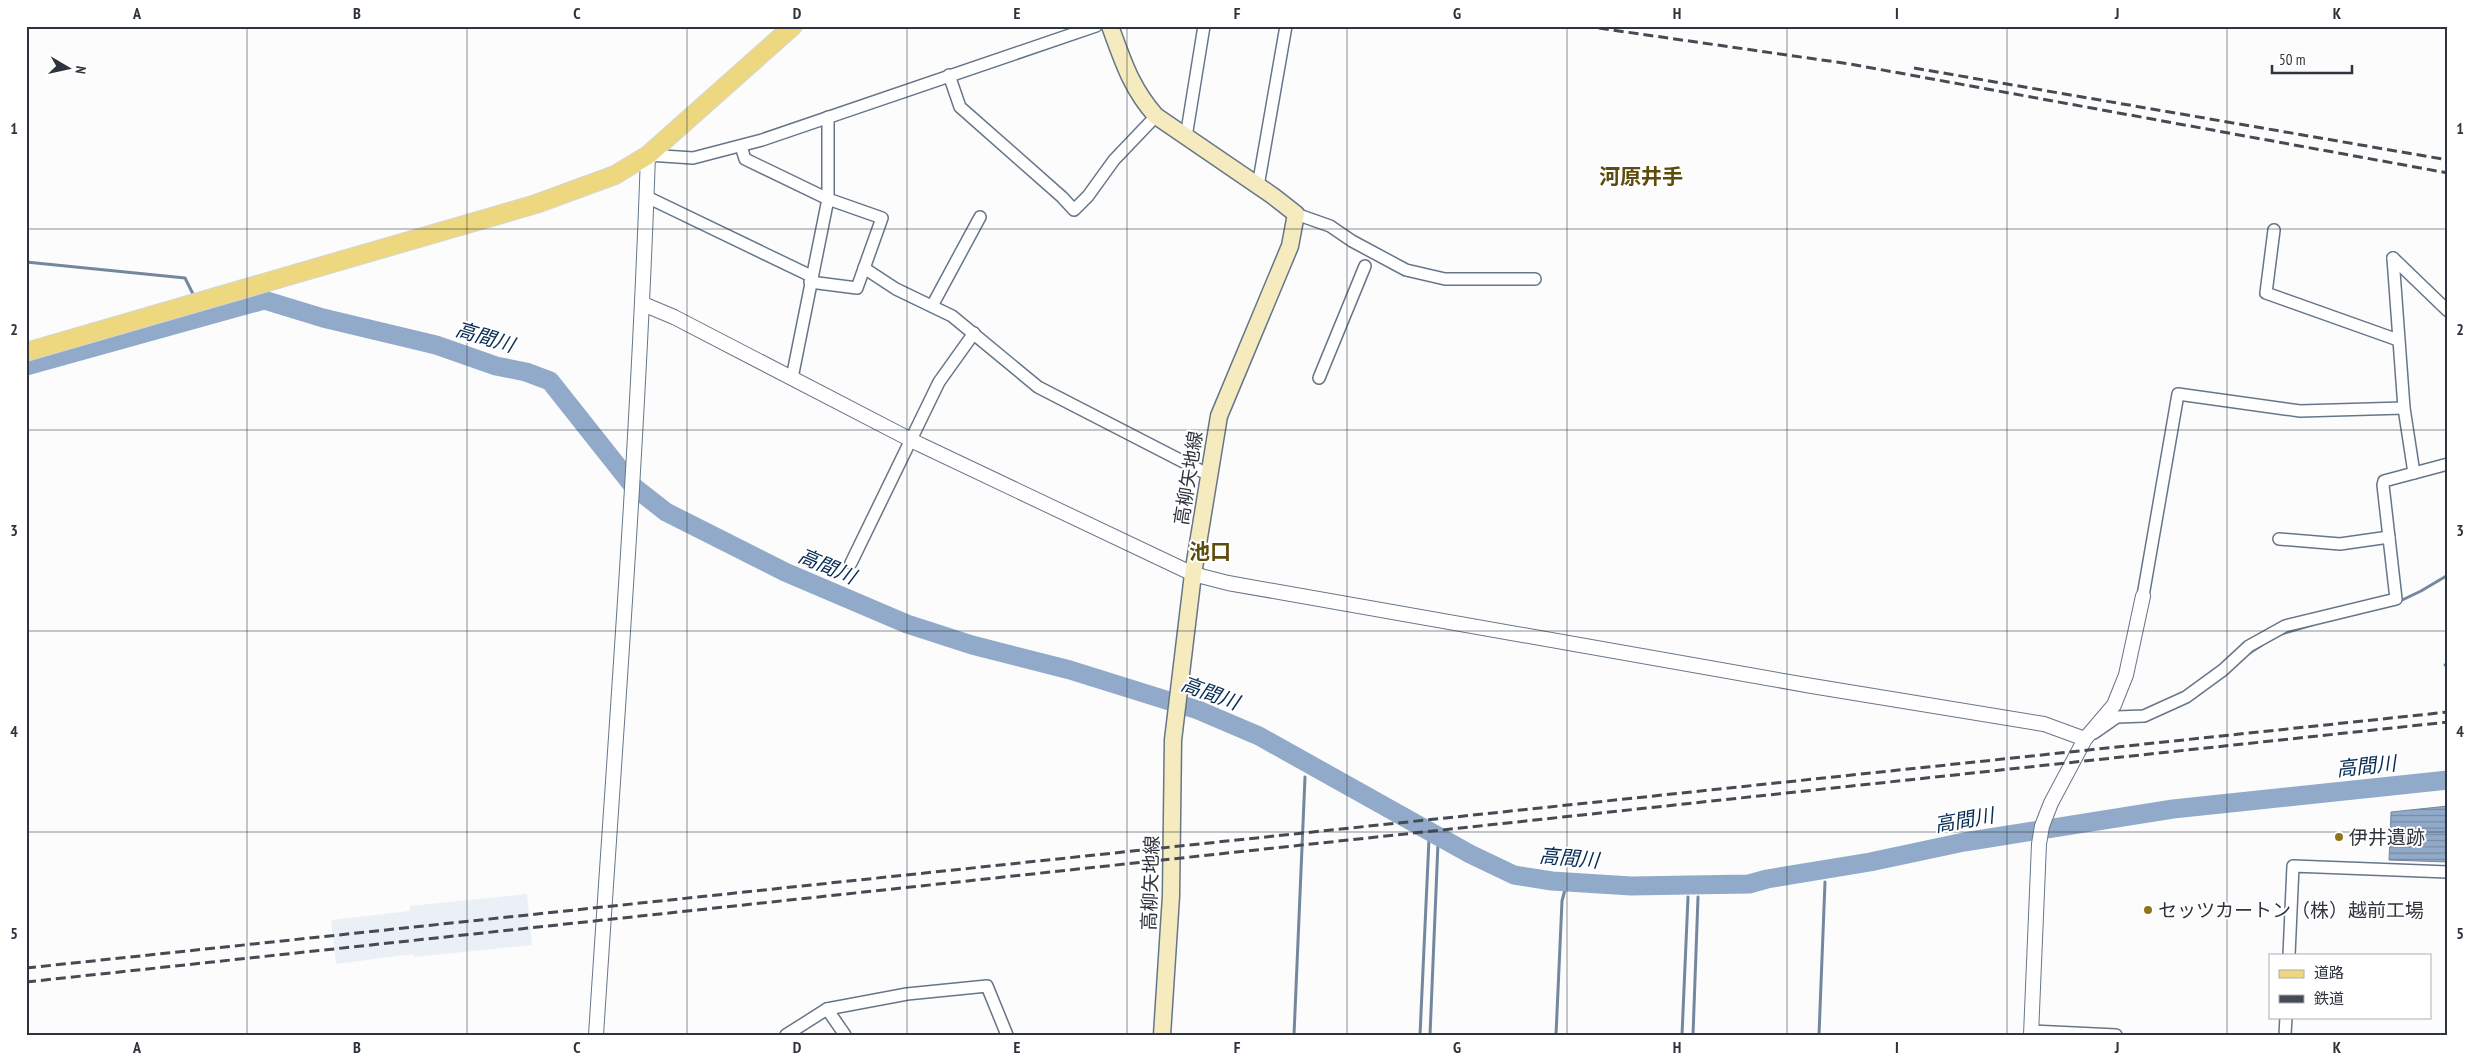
<svg xmlns="http://www.w3.org/2000/svg" width="2474" height="1061" viewBox="0 0 2474 1061" font-family="'PT Sans Narrow','Noto Sans JP',sans-serif">
<style>
.built{fill:#ebf0f6}
.water{fill:url(#water-rules);stroke:#73879f}
.lines{fill:none;stroke-linecap:round;stroke-linejoin:round}
.stream{stroke:#73879f;stroke-width:3}
.river{stroke:#91aac9;stroke-width:19}
.minor-casing{stroke:#667689;stroke-width:14}
.tertiary-casing{stroke:#667689;stroke-width:16}
.secondary-casing{stroke:#667689;stroke-width:19}
.primary-casing{stroke:#d5d6d8;stroke-width:20}
.minor{stroke:#fff;stroke-width:11}
.tertiary{stroke:#fff;stroke-width:14}
.secondary{stroke:#f6ebbf;stroke-width:16}
.primary{stroke:#edd77f;stroke-width:18}
.rail{stroke:#464b53;stroke-width:3;stroke-dasharray:10 5;stroke-linecap:butt}
.grid{fill:none;stroke:#2e343d;stroke-width:1;stroke-opacity:0.55}
.poi-dot{fill:#8e751a;stroke:#fff;stroke-width:2}
.labels{text-anchor:middle;dominant-baseline:central;stroke-width:4;stroke-linejoin:round;paint-order:stroke}
.street-label{font-size:19px;fill:#2e343d;stroke:#fff}
.poi-label{font-size:19px;fill:#2e343d;stroke:#fff;text-anchor:start}
.water-label{font-size:20px;font-style:italic;fill:#062c54;stroke:#fff}
.quarter-label{font-size:21px;font-weight:bold;fill:#5d4c0d;stroke:#fff}
.neatline{fill:none;stroke:#2e343d;stroke-width:2}
.grid-label{font-size:16px;text-anchor:middle;font-weight:bold;fill:#2e343d}
</style>
<defs>
<pattern id="water-rules" width="6" height="5" patternUnits="userSpaceOnUse" patternTransform="scale(1.25)"><rect width="6" height="5" fill="#91aac9"/><path d="M0 2.5h6" fill="none" stroke="#778ba4"/></pattern>
</defs>
<rect width="100%" height="100%" fill="#fcfcfc"/>
<path class="built" d="M527,894L532,945L414,957L413,954L336,964L331,920L410,911V906Z"/>
<path class="water" d="M2448,806V862L2389,860L2391,812Z"/>
<g class="lines">
<g class="stream">
<path d="M26,262L185,278L195,298"/>
<path d="M199,308L201,316"/>
<path d="M2398,602L2421,591L2448,575"/>
<path d="M2278,635L2315,624"/>
<path d="M2248,654L2262,645"/>
<path d="M2445,665L2448,663"/>
<path d="M1294,1035L1305,777"/>
<path d="M1420,1035L1429,839"/>
<path d="M1430,1035L1438,843"/>
<path d="M1556,1035L1562,901L1567,882"/>
<path d="M1682,1035L1688,897"/>
<path d="M1693,1035L1698,897"/>
<path d="M1819,1035L1825,882"/>
</g>
<path class="river" d="M26,366L264,300L323,318L436,345L496,366L526,372L550,381L634,487L666,512L785,572L907,624L972,645L1070,670L1198,710L1259,736L1470,854L1514,875L1552,881L1631,886L1749,884L1767,879L1870,862L1964,842L2173,809L2448,780"/>
<g class="minor-casing">
<g id="minor">
<path d="M949,75L960,107L1062,197L1074,210L1088,196L1114,160L1156,116"/>
<path d="M1186,137L1204,26"/>
<path d="M741,146L745,159L828,199L792,378"/>
<path d="M648,155L693,158L762,140L1096,26"/>
<path d="M1258,186L1286,26"/>
<path d="M647,197L811,276"/>
<path d="M1296,214L1330,226L1352,241L1406,270L1445,279H1535"/>
<path d="M2274,230L2266,293L2398,340"/>
<path d="M2393,258L2404,408L2414,473"/>
<path d="M2393,258L2448,311"/>
<path d="M864,268L896,289L952,316L1038,387L1209,475"/>
<path d="M810,282L857,288L882,218L828,199V117"/>
<path d="M932,306L980,217"/>
<path d="M1319,378L1365,266"/>
<path d="M2279,539L2340,544L2389,537"/>
<path d="M851,563L939,382L974,333"/>
<path d="M2143,596L2178,394L2300,411L2404,408"/>
<path d="M2094,733L2117,717L2144,716L2186,697L2223,670L2249,646L2285,626L2396,599L2383,485L2384,481L2448,464"/>
<path d="M2289,955L2293,866L2448,872"/>
<path d="M827,1009L845,1035"/>
<path d="M2032,1031L2116,1035"/>
<path d="M786,1035L827,1009L907,994L987,986L1007,1035"/>
<path d="M2285,1035L2286,1017"/>
</g>
</g>
<g class="tertiary-casing">
<g id="tertiary">
<path d="M643,304L674,317L919,444L1193,574L1228,583L1812,686L2044,724L2085,739"/>
<path d="M596,1035C615,742 638,449 648,155"/>
<path d="M2031,1035L2039,844L2042,826L2051,803L2085,739L2114,705L2126,675L2143,596"/>
</g>
</g>
<g class="secondary-casing">
<path id="secondary" d="M1110,26C1123,61 1131,88 1156,116L1273,196L1296,214L1290,246L1219,416L1193,574L1173,740L1171,896L1162,1035"/>
</g>
<g class="primary-casing">
<path id="primary" d="M26,352L536,204L615,175L648,155L793,26"/>
</g>
<use href="#minor" class="minor"/>
<use href="#tertiary" class="tertiary"/>
<use href="#secondary" class="secondary"/>
<use href="#primary" class="primary"/>
<g class="rail">
<path d="M1584,26L1850,64L2448,173"/>
<path d="M1914,68L2448,160"/>
<path d="M26,968L2448,712"/>
<path d="M26,982L2448,722"/>
</g>
</g>
<path class="grid" d="M247,26V1035M467,26V1035M687,26V1035M907,26V1035M1127,26V1035M1347,26V1035M1567,26V1035M1787,26V1035M2007,26V1035M2227,26V1035M26,229H2448M26,430H2448M26,631H2448M26,832H2448"/>
<g class="poi-dot">
<circle cx="2339" cy="837" r="5"/>
<circle cx="2148" cy="910" r="5"/>
</g>
<g class="labels">
<g class="street-label">
<text transform="translate(1188 478) rotate(-81)">高柳矢地線</text>
<text transform="translate(1150 883) rotate(-88)">高柳矢地線</text>
</g>
<g class="poi-label">
<text x="2349" y="837">伊井遺跡</text>
<text x="2158" y="910">セッツカートン（株）越前工場</text>
</g>
<g class="water-label">
<text transform="translate(485 337) rotate(17)">高間川</text>
<text transform="translate(827 566) rotate(23)">高間川</text>
<text transform="translate(1210 693) rotate(20)">高間川</text>
<text transform="translate(2366 766) rotate(-6)">高間川</text>
<text transform="translate(1964 820) rotate(-10)">高間川</text>
<text transform="translate(1569 858) rotate(5)">高間川</text>
</g>
<g class="quarter-label">
<text x="1641" y="176">河原井手</text>
<text x="1210" y="551">池口</text>
</g>
</g>
<rect width="2474" height="1061" fill="none" stroke="#ffffff" stroke-width="55"/>
<rect x="2269" y="954" width="162" height="65" fill="#ffffff" stroke="#abaeb1"/>
<rect x="2279" y="970" width="25" height="8" fill="#edd77f" stroke="#abaeb1"/>
<text x="2314" y="978" font-size="15" fill="#2e343d">道路</text>
<rect x="2279" y="995" width="25" height="8" fill="#464b53" stroke="#abaeb1"/>
<text x="2314" y="1004" font-size="15" fill="#2e343d">鉄道</text>
<g transform="translate(68 68) rotate(99)" stroke="#ffffff" stroke-width="4" paint-order="stroke">
<path d="M0-4L9 19L0 12L-9 19Z" fill="#2e343d"/>
<text y="-8" font-size="14" font-weight="bold" text-anchor="middle" fill="#2e343d">N</text>
</g>
<path d="M2272 65v8h80v-8" fill="none" stroke="#2e343d" stroke-width="2.5"/>
<text x="2279" y="65" font-size="15" fill="#2e343d" stroke="#ffffff" stroke-width="4" paint-order="stroke">50 m</text>
<rect x="28" y="28" width="2418" height="1006" class="neatline"/>
<g class="grid-label">
<text x="137" y="19">A</text>
<text x="357" y="19">B</text>
<text x="577" y="19">C</text>
<text x="797" y="19">D</text>
<text x="1017" y="19">E</text>
<text x="1237" y="19">F</text>
<text x="1457" y="19">G</text>
<text x="1677" y="19">H</text>
<text x="1897" y="19">I</text>
<text x="2117" y="19">J</text>
<text x="2337" y="19">K</text>
<text x="14" y="134">1</text>
<text x="2460" y="134">1</text>
<text x="14" y="335">2</text>
<text x="2460" y="335">2</text>
<text x="14" y="536">3</text>
<text x="2460" y="536">3</text>
<text x="14" y="737">4</text>
<text x="2460" y="737">4</text>
<text x="14" y="939">5</text>
<text x="2460" y="939">5</text>
<text x="137" y="1053">A</text>
<text x="357" y="1053">B</text>
<text x="577" y="1053">C</text>
<text x="797" y="1053">D</text>
<text x="1017" y="1053">E</text>
<text x="1237" y="1053">F</text>
<text x="1457" y="1053">G</text>
<text x="1677" y="1053">H</text>
<text x="1897" y="1053">I</text>
<text x="2117" y="1053">J</text>
<text x="2337" y="1053">K</text>
</g>
</svg>
